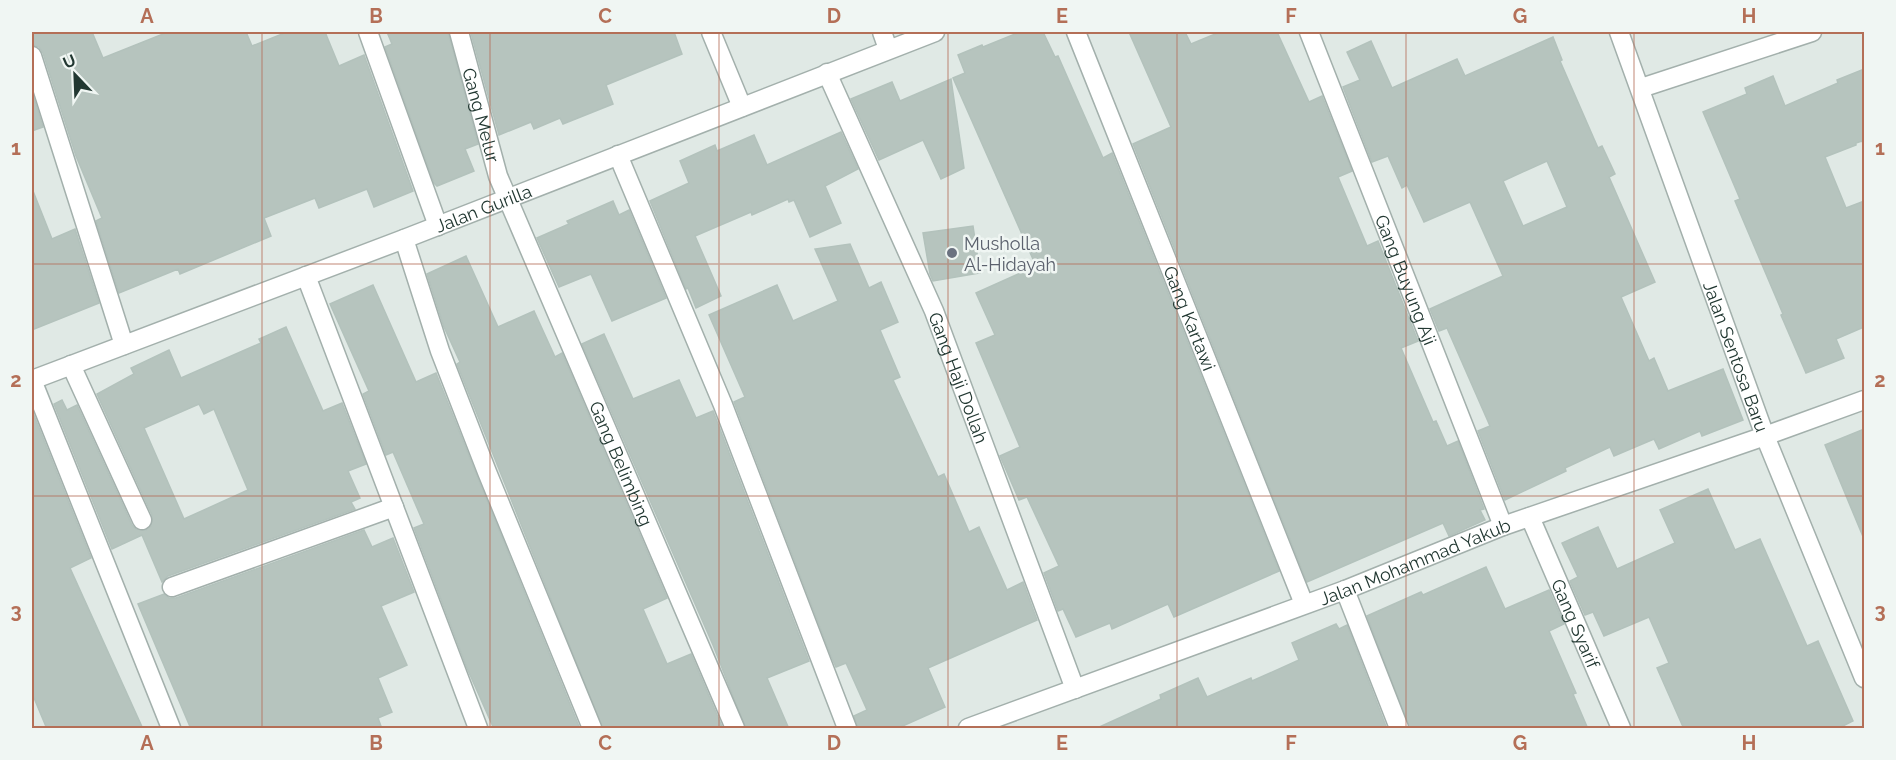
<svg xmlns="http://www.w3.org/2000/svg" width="1896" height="760" viewBox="0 0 1896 760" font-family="Raleway,sans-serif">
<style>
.building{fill:#b6c4be;stroke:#b3c2bc;stroke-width:1.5;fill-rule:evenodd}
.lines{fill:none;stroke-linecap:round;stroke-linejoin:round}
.minor-casing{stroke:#a3b0ac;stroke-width:21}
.tertiary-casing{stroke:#a3b0ac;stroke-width:21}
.minor{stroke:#fff;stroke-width:18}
.tertiary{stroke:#fff;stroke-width:18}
.grid{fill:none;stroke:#b46f57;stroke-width:1.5;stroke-opacity:0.55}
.worship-dot{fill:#6b7280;stroke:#f0f6f3;stroke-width:2}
.labels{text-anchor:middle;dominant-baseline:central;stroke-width:5;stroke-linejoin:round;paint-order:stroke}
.street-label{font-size:18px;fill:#223832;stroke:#f0f6f3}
.worship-label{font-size:18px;fill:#5b616d;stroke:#f0f6f3;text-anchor:start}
.neatline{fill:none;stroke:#b46f57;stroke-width:2}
.grid-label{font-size:20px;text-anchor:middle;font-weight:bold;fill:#b46f57}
</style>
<rect width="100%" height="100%" fill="#e0e9e5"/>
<g class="building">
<path d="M32,32H92L103,58L168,32H246L252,46L287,32H325L339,66L364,55L413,191L374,207L367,189L319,208L315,198L264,218L271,236L180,274L178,269L119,293L96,221L102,218L76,156L43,53L39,47L32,45Z"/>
<path d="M387,32H448L478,144L465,149L474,171L437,186L434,183L385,47L392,44Z"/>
<path d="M476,32H674L682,54L606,85L613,104L563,124L560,118L534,129L531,122L499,135L471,33Z"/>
<path d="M1020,32H1043L1055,57L1058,56L1103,158L1112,153L1279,571L1174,617L1168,604L1112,629L1110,623L1076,637L1063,609L1058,611L1044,573L1059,566L1027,497L1019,500L1000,456L1020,447L976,343L995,335L976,293L1036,266L953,78L965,73L958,55L982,45L983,47Z"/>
<path d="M1129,32H1185L1191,44L1220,32H1277L1309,102L1322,96L1352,171L1338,177L1367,246L1378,241L1418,341L1401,348L1433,422L1436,421L1447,446L1458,441L1484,509L1480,510L1485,520L1449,536L1443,523L1307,582L1133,144L1171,127Z"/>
<path d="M1553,37L1562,60L1560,61L1598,148L1602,146L1615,174L1609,177L1655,282L1621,297L1649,361L1654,358L1668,391L1723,369L1743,420L1702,436L1700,431L1659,449L1654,439L1614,456L1610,447L1565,468L1566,471L1505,500L1478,431L1490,426L1447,328L1439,331L1430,309L1503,276L1470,202L1424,222L1407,185L1402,188L1388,156L1372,162L1343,87L1360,80L1347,52L1371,41L1392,88L1457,59L1465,76ZM1547,161L1567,207L1523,226L1503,181Z"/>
<path d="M1864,69V146L1862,141L1856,143V145L1825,157L1846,208L1864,201V327L1836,339L1844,358L1806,373L1781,315L1783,314L1735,201L1740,199L1703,112L1747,94L1745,88L1773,76L1785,106L1838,83L1837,80Z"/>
<path d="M951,79L964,168L941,179L923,140L879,160L851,99L892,82L900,101Z"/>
<path d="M32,92L43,127L32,131Z"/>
<path d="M841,132L858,169L825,186L841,223L810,237L794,200L789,202L788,199L752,215L751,212L695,236L721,296L696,308L688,288L686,289L650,201L689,183L680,161L715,145L717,151L754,135L767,165Z"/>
<path d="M33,191L52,239L75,229L99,303L32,330Z"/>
<path d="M613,201L619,215L629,210L666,298L612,321L591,274L559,287L537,238L569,224L567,221Z"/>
<path d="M973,226L980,273L933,281L930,274L923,233Z"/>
<path d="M850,244L869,288L881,282L898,322L880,330L900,377L893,380L938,477L944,474L969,532L979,527L1007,590L1023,582L1037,620L928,668L945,707L896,729H858L854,716L867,710L846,663L836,667L831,656L734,402L745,397L709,315L777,285L793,321L838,301L815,249Z"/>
<path d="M466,256L498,327L534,311L555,357L562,353L667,598L643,609L667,664L691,654L723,729H603L457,364L460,362L444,327L427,274Z"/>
<path d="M373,285L416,382L436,373L477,476L580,729H494L467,668L414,528L424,524L393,452L386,455L363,394L369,391L330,304Z"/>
<path d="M286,327L323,411L342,403L366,464L348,471L360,498L351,502L355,509L168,576L162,582L142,535L112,549L54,404L62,400L67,410L77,405L132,525L136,529L146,530L151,526L152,515L97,394L134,374L131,368L169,350L181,378L261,343L259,339ZM199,404L204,414L214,409L248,490L184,519L144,428Z"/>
<path d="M604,334L633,399L679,380L696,418L713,411L809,661L767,678L789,729H746L713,645L582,344Z"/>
<path d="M32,413H33L91,558L70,568L143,729H47L32,693Z"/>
<path d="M1864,429V539L1825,445Z"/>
<path d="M1708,489L1735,550L1760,539L1807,646L1818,641L1853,721L1837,729H1684L1657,668L1669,663L1649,617L1604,636L1593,612L1585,615L1570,581L1578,577L1562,543L1598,527L1617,569L1675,543L1660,510Z"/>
<path d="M364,530L372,547L393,538L414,592L381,606L407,665L378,678L392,712L378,718L382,729H191L138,604L164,594L169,598H176Z"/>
<path d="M1486,567L1505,609L1549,590L1564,624L1549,631L1576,693L1573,694L1588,729H1410L1367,616L1421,592L1423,595Z"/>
<path d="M1336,624L1339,629L1347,625L1387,729H1095L1161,699L1160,695L1198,678L1207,697L1251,678L1252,681L1299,660L1292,643Z"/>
</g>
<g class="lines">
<g class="minor-casing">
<g id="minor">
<path d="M368,32L438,226"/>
<path id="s1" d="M459,32L498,176L735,728"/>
<path d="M711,32L742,107"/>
<path d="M882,32L888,49"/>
<path id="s2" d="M1076,32L1304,604"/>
<path id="s3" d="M1309,32L1503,526"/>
<path d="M32,56L124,345"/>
<path id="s4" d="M827,73L934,311L1075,689"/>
<path d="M1641,88L1812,32"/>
<path d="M618,155L723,405L847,728"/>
<path d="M404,239L440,351L487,472L592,728"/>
<path d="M306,276L478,728"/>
<path d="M71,365L142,520"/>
<path d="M32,380L171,728"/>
<path id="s5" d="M1530,517L1621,728"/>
<path d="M172,587L394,507"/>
<path d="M1345,590L1399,728"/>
<path id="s6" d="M968,728L1345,590L1503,526L1765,436L1864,400"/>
</g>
</g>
<g class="tertiary-casing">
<g id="tertiary">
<path id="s7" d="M1619,32L1765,436L1864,678"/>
<path id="s8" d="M32,380L404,239L935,32"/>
</g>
</g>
<use href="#minor" class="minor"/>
<use href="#tertiary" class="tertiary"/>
</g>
<path class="grid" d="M262,32V728M490,32V728M719,32V728M948,32V728M1177,32V728M1406,32V728M1634,32V728M32,264H1864M32,496H1864"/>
<circle class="worship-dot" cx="952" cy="253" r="6"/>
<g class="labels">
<g class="street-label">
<text stroke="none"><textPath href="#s1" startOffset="86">Gang Melur</textPath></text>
<text stroke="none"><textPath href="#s8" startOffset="483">Jalan Gurilla</textPath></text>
<text stroke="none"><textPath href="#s3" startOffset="266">Gang Buyung Aji</textPath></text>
<text stroke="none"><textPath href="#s2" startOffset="308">Gang Kartawi</textPath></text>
<text stroke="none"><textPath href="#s7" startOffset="345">Jalan Sentosa Baru</textPath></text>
<text stroke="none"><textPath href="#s4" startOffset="332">Gang Haji Dollah</textPath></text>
<text stroke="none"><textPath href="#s1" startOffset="462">Gang Belimbing</textPath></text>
<text stroke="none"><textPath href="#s6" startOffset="477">Jalan Mohammad Yakub</textPath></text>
<text stroke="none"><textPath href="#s5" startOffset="116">Gang Syarif</textPath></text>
</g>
<g class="worship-label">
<text x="964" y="243">Musholla<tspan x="964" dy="21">Al-Hidayah</tspan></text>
</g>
</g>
<rect width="1896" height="760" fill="none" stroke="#f0f6f3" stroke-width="66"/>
<g transform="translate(75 75) rotate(337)" stroke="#f0f6f3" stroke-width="4.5" paint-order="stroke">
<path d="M0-4.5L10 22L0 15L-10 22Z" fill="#223832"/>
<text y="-9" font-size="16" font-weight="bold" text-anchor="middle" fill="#223832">U</text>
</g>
<rect x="33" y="33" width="1830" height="694" class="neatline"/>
<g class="grid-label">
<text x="147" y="23">A</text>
<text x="376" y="23">B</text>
<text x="605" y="23">C</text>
<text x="834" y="23">D</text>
<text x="1062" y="23">E</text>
<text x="1291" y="23">F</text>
<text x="1520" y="23">G</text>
<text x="1749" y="23">H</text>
<text x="16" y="155">1</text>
<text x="1880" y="155">1</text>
<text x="16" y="387">2</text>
<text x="1880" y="387">2</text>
<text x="16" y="618">3</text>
<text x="1880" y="618">3</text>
<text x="147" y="750">A</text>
<text x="376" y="750">B</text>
<text x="605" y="750">C</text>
<text x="834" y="750">D</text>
<text x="1062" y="750">E</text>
<text x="1291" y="750">F</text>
<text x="1520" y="750">G</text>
<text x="1749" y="750">H</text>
</g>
</svg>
